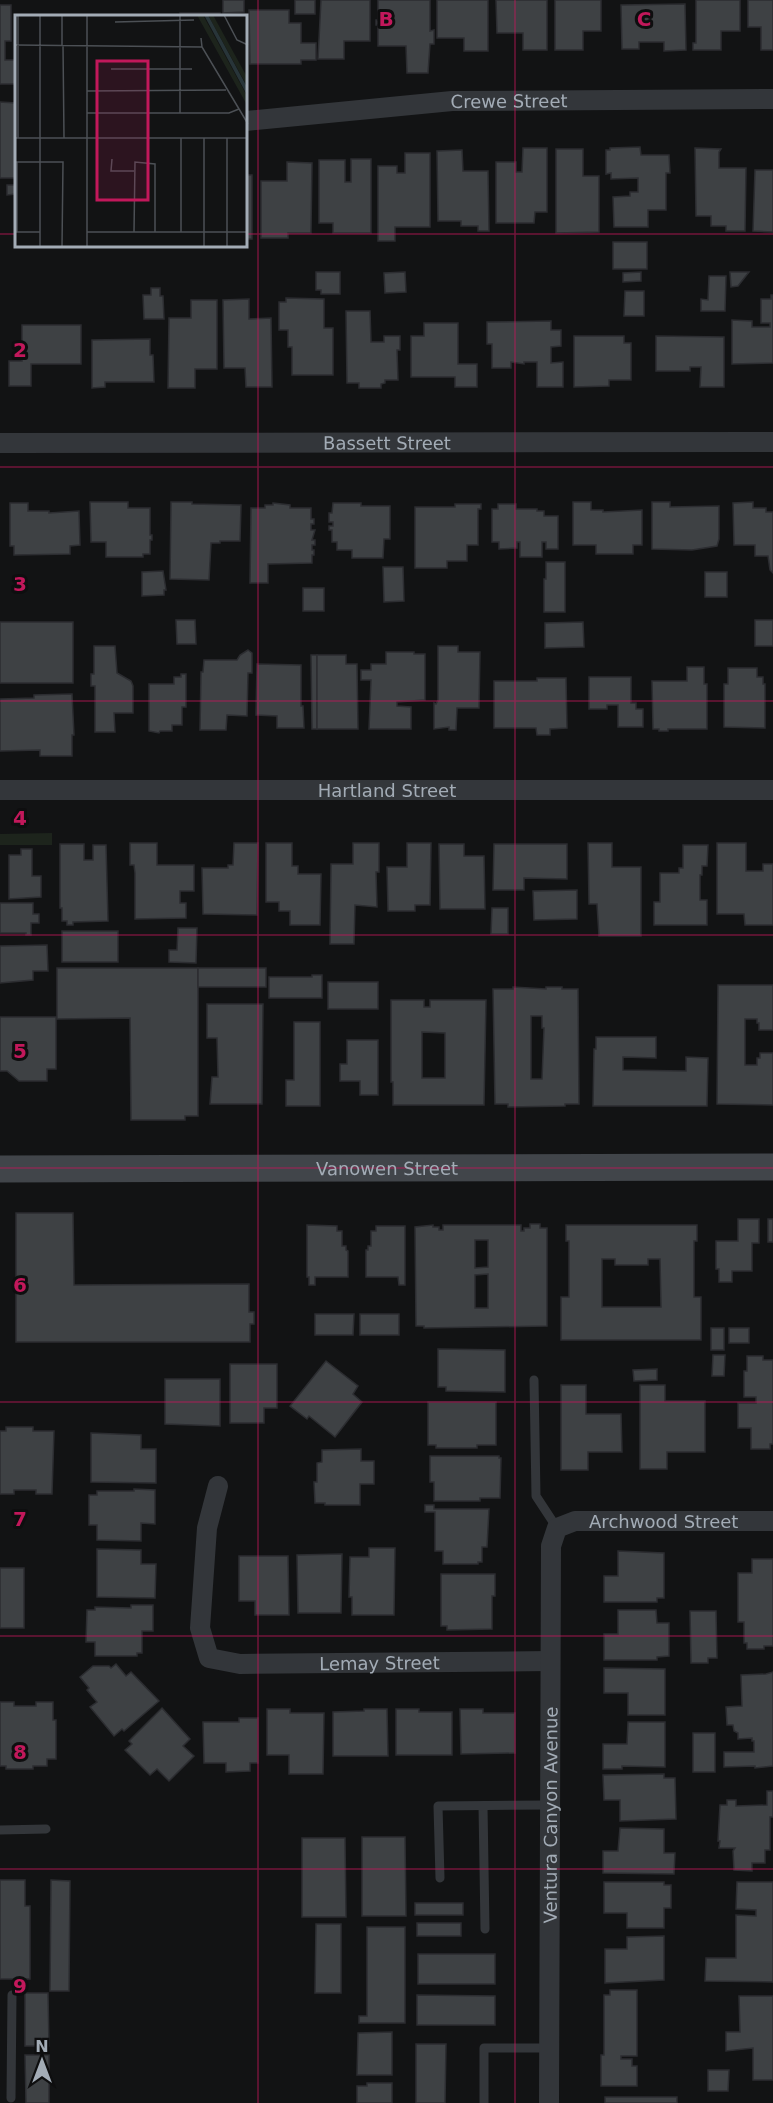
<svg xmlns="http://www.w3.org/2000/svg" width="773" height="2103" viewBox="0 0 773 2103" font-family="'DejaVu Sans',sans-serif">
<style>
.green{fill:#1d241c}
.building{fill:#3e4144;stroke:#2c2d31;stroke-width:1.5;fill-rule:evenodd}
.lines{fill:none;stroke-linecap:round;stroke-linejoin:round}
.service{stroke:#33363a;stroke-width:9}
.minor{stroke:#33363a;stroke-width:20}
.secondary{stroke:#41454a;stroke-width:27}
.grid{fill:none;stroke:#c2185b;stroke-width:1.5;stroke-opacity:0.55}
.labels{text-anchor:middle;dominant-baseline:central;stroke-width:6;stroke-linejoin:round;paint-order:stroke}
.street-label{font-size:18px;fill:#a3acb6;stroke:#0e0e0f}
.inset-road{fill:none;stroke:#4c5055;stroke-width:1.5}
.view{fill:#c2185b;fill-opacity:0.15;stroke:#c2185b;stroke-width:3}
.inset-edge{fill:none;stroke:#a3acb6;stroke-width:3}
.grid-label{font-size:20px;text-anchor:middle;font-weight:bold;fill:#c2185b;stroke:#0e0e0f;stroke-width:6;stroke-linejoin:round;paint-order:stroke}
</style>
<rect width="100%" height="100%" fill="#121314"/>
<path class="green" d="M52,833V845H0V834Z"/>
<g class="building">
<path d="M223,0H244V12L223,13Z"/>
<rect x="295" y="0" width="20" height="14"/>
<path d="M321,0H370V41H344V59H318Z"/>
<path d="M378,0H430V31L434,30V44H430L428,73H407L406,46H378V25H376V20H378Z"/>
<path d="M437,0H488V51H464V38H437Z"/>
<path d="M496,0H547V50H523V33H497Z"/>
<path d="M555,0H601V31H583V50H555Z"/>
<path d="M696,0H740V31H721V50H693V43H696Z"/>
<path d="M748,0H773V50H761V27H748Z"/>
<path d="M685,4L686,50L664,51V42H639V49H622L621,5Z"/>
<path d="M0,5H11V41H5V60H16V84H0Z"/>
<path d="M249,10H289V23H301V43H316V60H301V64H250Z"/>
<rect x="180" y="13" width="40" height="3"/>
<path d="M0,102L16,103V178H0Z"/>
<path d="M640,147L641,155H669L670,173H666V210H648V227H614L613,197L630,196V192H638V178L611,179V173L606,174V150H610V148Z"/>
<path d="M523,148H547V212H535L534,223H496V162H516V172H522Z"/>
<path d="M695,148L721,149L719,152V168H746L745,231H726V226H711V216H696Z"/>
<path d="M556,149H583V176H599V232L556,233Z"/>
<path d="M462,150L463,171H488L489,231H478V226H461V221H438L437,151Z"/>
<path d="M405,153H430V227H395V241H378V166H397V173H405Z"/>
<path d="M351,159H371V233H333V223H319V160H345V182H351Z"/>
<path d="M287,162L312,163L311,233H288V238H261V181H287Z"/>
<path d="M755,170H773V232L753,231Z"/>
<rect x="246" y="175" width="6" height="64"/>
<path d="M7,185H16V194L7,195Z"/>
<rect x="613" y="242" width="34" height="27"/>
<path d="M316,272H340V294H321V290H316Z"/>
<path d="M405,272L406,292L385,293L384,273Z"/>
<path d="M641,272V281L623,282V273Z"/>
<path d="M730,272H749L738,286L731,287Z"/>
<path d="M709,276H726L725,311H701V299L708,300Z"/>
<path d="M151,288H160V296H163L164,319H144L143,295H151Z"/>
<path d="M625,291H644V316H624Z"/>
<path d="M771,295H773V363L732,364V320L752,321V327H770V323H761V299H771Z"/>
<path d="M286,298L324,299V328H333V375H292V347H288V330H279V302H286Z"/>
<path d="M249,299V319L271,318L272,387H246L245,368H224L223,300Z"/>
<path d="M191,300H217V369H195V388H168L169,318H191Z"/>
<path d="M346,311H370L371,342H384V336H400V350H397L398,380H385V383L381,384V388H359V383H347Z"/>
<path d="M551,321V330H561V346L551,347V363L563,362V387H537V362H524V364L511,362V368H492V344H487V322Z"/>
<path d="M424,323H458V364H477V387H455V377H411V336H424Z"/>
<path d="M22,325H81V364H31V386H9V361H22Z"/>
<path d="M574,336H624V343H631V380H609V386L574,387Z"/>
<path d="M656,336L724,337V387H700L701,367H690V371H656Z"/>
<path d="M150,339V355H153L154,382H105V387L92,388V340Z"/>
<path d="M90,502H128V508H150V535H152V540H150V554H143V557H106V542H91Z"/>
<path d="M171,502H192V504L241,505L240,541H220V543H211L209,580L170,579Z"/>
<path d="M573,502H591V510H603V512L642,510V545H633V554H596V545H573Z"/>
<path d="M652,502H670V507L719,506V539L717,546L692,550L652,549Z"/>
<path d="M753,502V508H766V512H773V573L770,570L768,556H755V545H734L733,503Z"/>
<path d="M10,503H28V511H49V513L79,511L80,545L70,546V554L14,555V546H10Z"/>
<path d="M273,503L290,505V508H311V519H314V524H311V530H315L312,540H315V545H312V550H314V555H312V563L268,564V583H250L251,508H265V505H273Z"/>
<path d="M333,503H361V506H390V539H384L383,558H352V550H337V542H332V530H329V526H333V522H329V513H332Z"/>
<path d="M455,504H481V509H478V545H467V561H447V568H415V507H455Z"/>
<path d="M498,504H516V509H537V511H544V516H558V549H546V542H542V557H520V542H517V548L499,549V542H492V509H498Z"/>
<path d="M546,562H565V612H544V579H546Z"/>
<path d="M383,567H403L404,601L384,602Z"/>
<path d="M163,571L166,590H164V595L142,596V572Z"/>
<rect x="705" y="572" width="22" height="25"/>
<rect x="303" y="588" width="21" height="23"/>
<path d="M176,620H195L196,644H177Z"/>
<rect x="755" y="620" width="18" height="26"/>
<rect x="0" y="622" width="73" height="61"/>
<path d="M583,622L584,647L545,648V623Z"/>
<path d="M94,646H115L117,673L131,681L133,686V713H114L115,732H95V686H91V674H94Z"/>
<path d="M438,646H458V652H480L479,708H457L456,730H449V727L434,729V703L436,704L438,700Z"/>
<path d="M248,650L252,653V673H248L247,716L227,715L226,730H200L201,672H203L204,660H237L240,655Z"/>
<path d="M386,652H414V654H425V700L397,702V706L411,707V729H369L371,680H361V670H371V664H386Z"/>
<path d="M311,655H317V729H312Z"/>
<path d="M317,655H346V664H357L358,729H317Z"/>
<path d="M257,664L301,665V706H303L304,728H277V716L256,715Z"/>
<path d="M687,667H704V684H707V729H668V731H659V729H653L652,681H687Z"/>
<path d="M728,668H757V677H763V684H765V728L724,727V684H728Z"/>
<path d="M181,674H186V707H182V725H172V731H160L159,733L149,731V684H174V677H181Z"/>
<path d="M589,677H631V703H636V709H643V727H618V705H607V709H589Z"/>
<path d="M537,678H566L567,728L550,729V735H537L536,728H494V681H537Z"/>
<path d="M72,694L74,735H72V756H40V750L0,751V699L34,698V695Z"/>
<path d="M130,843H157V865H194V891H180V903H186V918L135,919V873L134,865H130Z"/>
<path d="M234,843H258L257,915L203,914L202,868H228V865H233Z"/>
<path d="M266,843H292V866H298V874H321L320,925H290V911H279V902H266Z"/>
<path d="M353,843H379V872H376L377,907L355,905L354,944H330L331,864H353Z"/>
<path d="M407,843H431L430,905H415V911H388L387,867H407Z"/>
<path d="M588,843H612V867H641V936H599L597,904H589Z"/>
<path d="M717,843H746V871H763V864H773V925H745L744,914H717Z"/>
<path d="M60,844H84V860H93V845H106L108,921L73,922V925H67V921H62V908H60Z"/>
<path d="M439,844H464V856H484L485,909H440Z"/>
<path d="M494,844H567V879L524,878V890H493Z"/>
<path d="M683,845H708L707,866H702V875H700V900H707V925H654V902H660V873H679V868H683Z"/>
<path d="M21,849H32V876H41V897L9,899V855H21Z"/>
<path d="M577,890V919L534,920L533,891Z"/>
<path d="M0,903H33V914H39V923H31V935H26V933H0Z"/>
<path d="M492,908H508V934H491Z"/>
<path d="M178,928H197L196,963L169,962V950H177Z"/>
<rect x="62" y="931" width="56" height="31"/>
<path d="M47,945L48,971H33V980L0,983V946Z"/>
<path d="M57,968H198V1116H185V1120H131L130,1018L57,1019Z"/>
<rect x="198" y="968" width="68" height="19"/>
<path d="M312,975H322V998H269V977H312Z"/>
<rect x="328" y="982" width="50" height="27"/>
<path d="M718,985H773V1030H759V1023H757V1019H745V1065H757V1058H760V1053H773V1105L717,1104Z"/>
<path d="M513,987L546,989V987H562V989H578L579,1104H565V1106L508,1107V1104H495L493,989H513ZM531,1016H542V1028H544L542,1079H531Z"/>
<path d="M391,1000H424V1007H430V1000H486L484,1105H393V1082H391ZM422,1032L445,1033V1078H422Z"/>
<path d="M207,1004H263L262,1104H210L212,1077H218L217,1038H207Z"/>
<path d="M0,1017H56V1069H47V1081H19L7,1071H0Z"/>
<path d="M294,1022H320V1106H286V1080H294Z"/>
<path d="M596,1037H656V1058L623,1057V1070L686,1071V1057L708,1058L707,1106H593L594,1049H596Z"/>
<path d="M347,1040H378V1095H360V1081H340V1064H347Z"/>
<path d="M16,1213H73L74,1285L249,1284V1312H254V1324H250V1342H16Z"/>
<path d="M738,1219H759V1243H752V1271H732V1282H719V1269H716V1241H738Z"/>
<rect x="768" y="1219" width="5" height="23"/>
<path d="M530,1224H540V1228H547V1326L424,1328V1326H416L415,1227L433,1225V1227H439V1230H443V1225H521V1231H524V1228H530ZM475,1240H488V1267L475,1268ZM488,1274V1308H475V1275Z"/>
<path d="M307,1225L337,1226V1231H342V1246H346V1250L348,1251V1277H315V1285H309V1277H307Z"/>
<path d="M566,1225H697V1241H694V1297H701V1340H561V1297H569V1241H566ZM602,1259H615V1265H648V1259H660L661,1307H602Z"/>
<path d="M376,1226H405V1285H399L398,1277H366V1250H368V1246H371V1231H376Z"/>
<path d="M315,1314H354L353,1335H315Z"/>
<rect x="360" y="1314" width="39" height="21"/>
<rect x="711" y="1328" width="13" height="22"/>
<rect x="729" y="1328" width="20" height="15"/>
<path d="M438,1349L505,1350V1392L446,1391V1387H438Z"/>
<path d="M713,1355H725L724,1376H712Z"/>
<path d="M747,1356H763V1360H773V1444H770V1449H751V1428H738V1403H756V1397H744V1371H747Z"/>
<path d="M326,1361L358,1386L353,1394L362,1402L335,1437L309,1416L307,1419L290,1406Z"/>
<path d="M230,1364H277V1408H264V1423H230Z"/>
<path d="M657,1369V1380L634,1381L633,1370Z"/>
<path d="M165,1379H220V1426L165,1424Z"/>
<path d="M561,1385H586V1414H621L622,1452H588V1470H561Z"/>
<path d="M640,1385H665V1401H705V1452H667V1469H640Z"/>
<path d="M428,1402H496V1445H477V1448H436V1445H428Z"/>
<path d="M6,1427H33V1431H54L52,1494H36V1490H14V1494H0V1431H6Z"/>
<path d="M91,1433L141,1435V1449H156V1483L91,1482Z"/>
<path d="M361,1449V1461H374V1484H360V1505H325V1503H315L314,1482H317V1463L322,1462V1450Z"/>
<path d="M430,1456H499V1458H501L500,1498H480V1501H434V1482H430Z"/>
<path d="M134,1489L155,1490V1524L141,1523V1541L97,1540V1525H89V1495H97V1491H134Z"/>
<path d="M425,1505H434V1509H489L487,1547H482V1562H478V1564H443V1551H435V1512H425Z"/>
<path d="M369,1548H395L394,1615H352V1597H349L350,1557H369Z"/>
<path d="M97,1549L141,1550V1564H156L155,1598L97,1597Z"/>
<path d="M618,1551L664,1553V1598H657V1602H604V1576H618Z"/>
<path d="M342,1554L341,1613H298L297,1555Z"/>
<path d="M239,1556H288L289,1615H255V1601H239Z"/>
<path d="M752,1559H773V1646H764V1649H747V1643H744V1622H738V1573H752Z"/>
<rect x="0" y="1568" width="24" height="60"/>
<path d="M441,1574H495V1596H492V1629L447,1630V1626H441Z"/>
<path d="M131,1605H153V1631H142V1653H137V1656H95V1642H86L87,1610H95V1607L131,1608Z"/>
<path d="M618,1610H656L657,1623H669V1656L657,1657V1660H604V1634H618Z"/>
<path d="M690,1611H716L717,1658H708V1663H691Z"/>
<path d="M116,1664L126,1676L131,1672L159,1701L124,1731L122,1729L114,1736L90,1707L97,1702L87,1690L89,1688L80,1677L93,1666H109L111,1668Z"/>
<path d="M604,1668L665,1669V1715H628V1693H604Z"/>
<path d="M773,1672V1766L755,1768V1766L724,1767V1752H754V1741H752V1738L738,1739V1733L734,1731L733,1725H727L726,1707L742,1706L741,1675L766,1674Z"/>
<path d="M0,1702H14V1706H36V1702H53V1720H56V1759H47V1766H33V1769H6V1766H0Z"/>
<path d="M162,1708L190,1739L183,1746L194,1756L169,1781L157,1769L150,1775L125,1750L132,1744L129,1741Z"/>
<path d="M267,1709H290V1713H324L323,1774H289V1755H267Z"/>
<path d="M364,1709H387L388,1756H333V1712L364,1711Z"/>
<path d="M396,1709H419V1712H452V1755H396Z"/>
<path d="M460,1709H483V1713H515V1753L461,1754Z"/>
<path d="M239,1718H258V1763H250V1771L226,1772V1763H204L203,1722H239Z"/>
<path d="M628,1722H665V1767L622,1766V1769H603V1744H627Z"/>
<rect x="693" y="1733" width="22" height="39"/>
<path d="M664,1774V1778H675L676,1819L620,1821V1800H604L603,1775Z"/>
<path d="M767,1791H773V1817H770V1850H765V1863H752V1871L734,1870L733,1851L735,1848H719L720,1841H718L720,1805H727V1800H736V1806L767,1805Z"/>
<path d="M620,1828L664,1829V1853H675L674,1874L603,1873V1851H618Z"/>
<path d="M362,1837H405L406,1916H362Z"/>
<path d="M302,1838H345L346,1917H302Z"/>
<path d="M0,1880H25V1906H30V1979H0Z"/>
<path d="M51,1880L70,1881L69,1991H50Z"/>
<path d="M604,1882H664V1885H671V1908H664V1928H627V1913H604Z"/>
<path d="M737,1882H773V1982L705,1981L706,1958H736V1915L756,1916V1910L736,1909Z"/>
<rect x="415" y="1903" width="48" height="12"/>
<rect x="417" y="1923" width="44" height="13"/>
<path d="M316,1924H341V1993H315Z"/>
<path d="M367,1927H405V2023H359V2016H367Z"/>
<path d="M664,1936V1980L605,1983V1949H627V1937Z"/>
<rect x="418" y="1954" width="77" height="30"/>
<path d="M610,1990H637V2056H621V2059H632V2066H637V2086H601V2055H604V1995H610Z"/>
<path d="M25,1993H48L49,2046H25Z"/>
<path d="M417,1995L495,1996V2025H417Z"/>
<path d="M739,1996H773V2080H753V2048L726,2051V2032H740Z"/>
<path d="M392,2032V2075H357L358,2033Z"/>
<path d="M416,2044H446L445,2103H416Z"/>
<path d="M25,2055H49V2103H26Z"/>
<path d="M708,2070H729L728,2091H708Z"/>
<path d="M367,2083H392V2103H357V2086H367Z"/>
<rect x="605" y="2097" width="72" height="6"/>
</g>
<g class="lines">
<g class="service">
<path d="M534,1380L536,1496L557,1528"/>
<path d="M483,1806L485,1929"/>
<path d="M0,1830L46,1829"/>
<path d="M440,1878L438,1806L549,1805"/>
<path d="M11,2098L12,1995"/>
<path d="M484,2103V2048H549"/>
</g>
<g class="minor">
<path id="s1" d="M246,121L452,101L773,99"/>
<path id="s2" d="M0,443L773,442"/>
<path id="s3" d="M0,790H773"/>
<path id="s4" d="M218,1486L207,1528L200,1628L209,1658L240,1664L550,1661"/>
<path id="s5" d="M549,2103L551,1546L557,1528L575,1521H773"/>
</g>
<path class="secondary" id="s6" d="M0,1169L773,1167"/>
</g>
<path class="grid" d="M258,0V2103M515,0V2103M0,234H16M246,234H773M0,467H773M0,701H773M0,935H773M0,1168H773M0,1402H773M0,1636H773M0,1869H773"/>
<g class="labels">
<g class="street-label">
<text stroke="none"><textPath href="#s1" startOffset="264">Crewe Street</textPath></text>
<text stroke="none"><textPath href="#s2" startOffset="387">Bassett Street</textPath></text>
<text stroke="none"><textPath href="#s3" startOffset="387">Hartland Street</textPath></text>
<text stroke="none"><textPath href="#s6" startOffset="387">Vanowen Street</textPath></text>
<text stroke="none"><textPath href="#s5" startOffset="684">Archwood Street</textPath></text>
<text stroke="none"><textPath href="#s4" startOffset="346">Lemay Street</textPath></text>
<text stroke="none"><textPath href="#s5" startOffset="288">Ventura Canyon Avenue</textPath></text>
</g>
</g>
<g transform="translate(15 15)">
<rect width="232" height="232" fill="#121314"/>
<path d="M182,0H188L232,81V90ZM193,0H198L232,62V71Z" fill="#1d241c"/>
<path d="M189,0H193L232,72V80Z" fill="#283539"/>
<path class="inset-road" d="M3,0V123M25,0V232M72,0V232M165,0V98M209,0L222,25L233,30M100,7L179,5M186,23L187,32L233,109M0,30L187,32M47,30V0M48,30L49,123M96,54H177M72,76L211,75M72,98H214L224,94M0,123H233M189,123V232M212,123V232M97,144L96,156H119M0,147H48L47,232M2,147V217M0,217H25M72,217H233M119,217L120,147L140,149V217M166,217V123"/>
<path class="view" d="M82,46H133V185H82Z"/>
<rect width="232" height="232" class="inset-edge"/>
</g>
<g class="grid-label">
<text x="386" y="26">B</text>
<text x="644" y="26">C</text>
<text x="20" y="357">2</text>
<text x="20" y="591">3</text>
<text x="20" y="825">4</text>
<text x="20" y="1058">5</text>
<text x="20" y="1292">6</text>
<text x="20" y="1526">7</text>
<text x="20" y="1759">8</text>
<text x="20" y="1993">9</text>
</g>
<g transform="translate(42 2061)" stroke="#0e0e0f" stroke-width="4.5" paint-order="stroke">
<path d="M0-4.5L10 22L0 15L-10 22Z" fill="#a3acb6"/>
<text y="-9" font-size="16" font-weight="bold" text-anchor="middle" fill="#a3acb6">N</text>
</g>
</svg>
